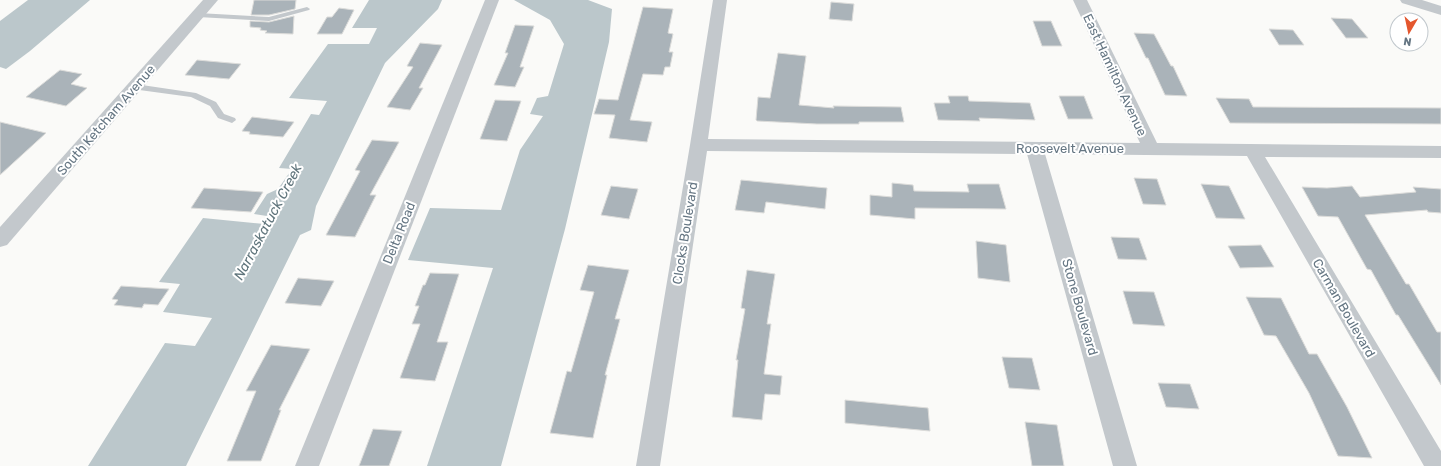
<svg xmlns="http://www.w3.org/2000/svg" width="1441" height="466" viewBox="0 0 1441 466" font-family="Rubik,sans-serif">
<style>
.water{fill:#bbc7cb}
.building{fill:#aab3b9;stroke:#dcdcda}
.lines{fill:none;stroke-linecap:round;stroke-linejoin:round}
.service{fill:#c3c8cc;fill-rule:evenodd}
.minor{fill:#c3c8cc;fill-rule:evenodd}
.labels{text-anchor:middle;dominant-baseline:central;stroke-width:4;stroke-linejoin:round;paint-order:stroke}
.street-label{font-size:13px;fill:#657683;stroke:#fff}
.water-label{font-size:14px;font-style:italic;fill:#60757c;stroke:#fff}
</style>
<rect width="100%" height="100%" fill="#fafaf8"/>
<g class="water">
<path d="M28,0H90L30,51L6,69L0,67V21Z"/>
<path d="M369,0H442L438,9L385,63L316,206L311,230L300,235L186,466H88L165,343L195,346L212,318L163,312L180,284L159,282L203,218L264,224L267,216L254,214L267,194L278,189L292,169L279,168L311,114L319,115L327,101L289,98L328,44H369L377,28H352Z"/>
<path d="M514,0H588L612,9L609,42L565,229L501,466H427L493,268L408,260L430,208L501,210L520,150L543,116L530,114L537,98L548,96L564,44L550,20Z"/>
</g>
<g class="building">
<path d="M254,0H296L295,9L269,15H251Z"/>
<path d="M831,2L854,4L852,21L829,19Z"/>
<path d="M643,7L673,9L668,33L673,34L669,52H673L670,67H665L663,75L643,74L630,120L652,122L647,142L609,138L615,115L594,114L599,99L618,100Z"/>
<path d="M339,8L354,10L342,34H317L327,17H332Z"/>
<path d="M294,16L293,34L265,33L267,31L260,30L261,28L250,27V21L269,22Z"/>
<path d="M1331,18L1352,19L1368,38H1346Z"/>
<path d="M1033,21H1051L1062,46H1042Z"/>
<path d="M515,25L534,26L520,67H524L515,87L494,85L508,53H505Z"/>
<path d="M1269,29L1293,30L1304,45H1279Z"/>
<path d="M1134,33L1154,34L1171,66H1173L1187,96L1165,95L1148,58H1146Z"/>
<path d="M420,43L442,45L419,88H423L410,110L387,107L413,67L407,66Z"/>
<path d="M778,53L806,56L799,105L834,108L833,106L901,107L904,122H859V124H817L757,121L756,120L758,97L770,98Z"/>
<path d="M197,60L241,64L229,79L185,75Z"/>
<path d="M60,70L82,74L71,84L87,88L66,106L26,97Z"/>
<path d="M948,96H968L969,101L1030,103L1035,120L979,118L980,121L938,120L934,103H950Z"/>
<path d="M1059,96H1084L1093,119H1068Z"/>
<path d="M1216,98L1249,99L1253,107L1441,108V124L1230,123Z"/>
<path d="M495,100L521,101L507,141L480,139Z"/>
<path d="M252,117L294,122L283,137L249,134L250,132L242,131Z"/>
<path d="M0,122L46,133L0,175Z"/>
<path d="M372,140L399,142L370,195H376L355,237L326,235L360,171L355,170Z"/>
<path d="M1134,178L1157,179L1166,205L1143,204Z"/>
<path d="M741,180L827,188L825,209L766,202L764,213L735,210Z"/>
<path d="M892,183L913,185L914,191L969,192L967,184H999L1006,209L915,208V219L870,215V195L892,197Z"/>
<path d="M1201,184L1229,186L1245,219L1216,218Z"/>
<path d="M611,186L638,189L629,219L601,215Z"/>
<path d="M1352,186L1360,197L1416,192L1413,187L1441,189V213L1428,212L1427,210L1365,215L1406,284H1409L1437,332H1441V385L1398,315H1396L1371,270L1367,269L1338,217L1318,216L1302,187L1327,188Z"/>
<path d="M204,188L263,192L251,212L191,208Z"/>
<path d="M1111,237L1139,238L1147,260L1118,259Z"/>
<path d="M976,241L1006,245L1010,282L978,278Z"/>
<path d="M1261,245L1274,267L1240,268L1228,246Z"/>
<path d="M588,265L629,270L615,319H620L605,375H607L593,438L550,433L567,371L571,372L594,292L580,290Z"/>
<path d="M747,270L775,274L767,324H771L764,374L782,376L780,395L765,394L762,420L732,417L738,360H736L745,309L741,308Z"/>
<path d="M430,273L459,274L437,342H448L435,381L400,378L420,324H412L419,306H415L423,285H425Z"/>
<path d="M298,278L334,281L321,306L285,303Z"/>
<path d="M121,286L169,289L158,305L144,304L142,308L114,305L118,300L112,299Z"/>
<path d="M1123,291L1154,292L1165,326L1133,324Z"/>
<path d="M1246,297L1281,298L1309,354H1317L1347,407L1372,458L1338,456L1309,393L1276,336L1264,335Z"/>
<path d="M271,345L310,349L279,410H281L261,461H227L256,391H246Z"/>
<path d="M1002,357L1032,358L1040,390L1009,388Z"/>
<path d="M1158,383L1190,384L1199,409L1166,407Z"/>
<path d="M845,400L928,408L930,431L845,423Z"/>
<path d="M1025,422L1057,425L1064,466H1032Z"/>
<path d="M373,429L402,431L389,466H359Z"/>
</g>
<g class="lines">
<g class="service">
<path d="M307,7L310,9L309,10L269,21L198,17L195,15L198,13L269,17Z"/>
<path d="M135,84L196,93L216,102L224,114L235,118L236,120L232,123L218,118L210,106L191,97L132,89V85Z"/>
</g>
<g class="minor">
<path d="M203,0H218L7,245L0,247V227Z"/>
<path d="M485,0H499L319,466H295Z"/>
<path d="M713,0H727L708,139L1140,143L1073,0H1087L1157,143L1441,146V158L1265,157L1441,451V466H1424L1247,156L1045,154L1137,466H1113L1027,154L707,151L660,466H636L690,145Z"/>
<path d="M1400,0H1422L1441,6V15L1402,3Z"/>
</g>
</g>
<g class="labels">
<g class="street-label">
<text transform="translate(1115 75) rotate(65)">East Hamilton Avenue</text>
<text transform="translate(106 120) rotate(-49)">South Ketcham Avenue</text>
<text x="1070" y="148">Roosevelt Avenue</text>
<text transform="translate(399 233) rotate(-68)">Delta Road</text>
<text transform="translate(685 233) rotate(-81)">Clocks Boulevard</text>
<text transform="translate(1080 307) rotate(74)">Stone Boulevard</text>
<text transform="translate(1344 308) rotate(60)">Carman Boulevard</text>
</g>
<g class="water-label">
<text transform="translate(268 222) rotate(-62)">Narraskatuck Creek</text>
</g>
</g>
<g transform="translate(1409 32) rotate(189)"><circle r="19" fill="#ffffff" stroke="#c1c8cd"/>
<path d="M0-3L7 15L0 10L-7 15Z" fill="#e4572e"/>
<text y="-6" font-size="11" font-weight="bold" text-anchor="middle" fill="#657683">N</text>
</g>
</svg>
